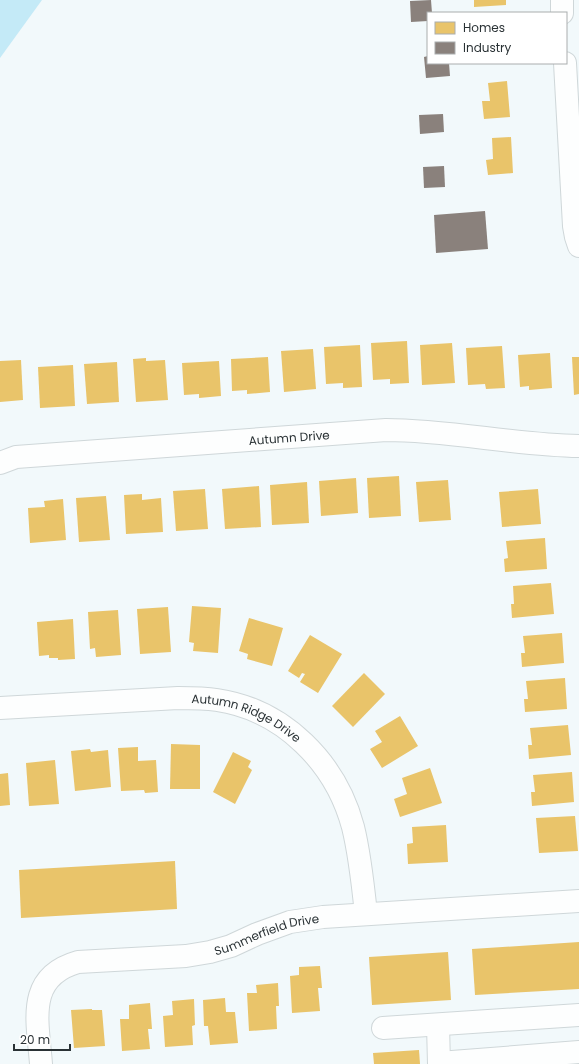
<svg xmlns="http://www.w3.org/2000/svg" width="579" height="1064" viewBox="0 0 579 1064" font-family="Poppins,sans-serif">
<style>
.green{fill:#c4eaf7}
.homes{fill:#e9c46a}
.industry{fill:#8a817c}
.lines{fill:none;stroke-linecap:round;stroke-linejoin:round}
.minor-casing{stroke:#cfd7d9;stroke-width:24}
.minor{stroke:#fdfefe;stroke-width:22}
.labels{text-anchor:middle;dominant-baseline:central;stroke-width:4;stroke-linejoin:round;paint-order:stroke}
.street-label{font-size:12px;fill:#2a3235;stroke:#fff}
</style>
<rect width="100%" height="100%" fill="#f2f9fb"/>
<path class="green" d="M0,0H42L0,58Z"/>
<g class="homes">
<path d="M474,0H506V5L474,7Z"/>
<path d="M507,81L510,117L484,119L482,101H490L488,83Z"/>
<path d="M511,137L513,173L488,175L486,160L493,159L492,138Z"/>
<path d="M407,341L409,383L390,384V379L373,380L371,343Z"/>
<path d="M452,343L455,383L422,385L420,345Z"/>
<path d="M360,345L362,387L343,388V383L326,384L324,347Z"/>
<path d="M502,346L505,388L486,389L485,384L468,385L466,348Z"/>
<path d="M313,349L316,389L284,392L281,351Z"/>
<path d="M550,353L552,388L529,390V386L520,387L518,355Z"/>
<path d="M268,357L270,392L247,394V390L232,391L231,359Z"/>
<path d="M572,357H579V394L574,395Z"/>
<path d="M146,358V361L165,360L168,400L136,402L133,359Z"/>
<path d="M21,360L23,400L0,402V361Z"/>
<path d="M219,361L221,396L199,398V394L184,395L182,363Z"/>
<path d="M117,362L119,402L87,404L84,364Z"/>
<path d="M73,365L75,406L40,408L38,367Z"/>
<path d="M399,476L401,516L369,518L367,478Z"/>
<path d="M356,478L358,513L321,516L319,481Z"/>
<path d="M448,480L451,520L419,522L416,482Z"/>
<path d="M307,482L309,523L272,525L270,485Z"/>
<path d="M259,486L261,527L225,529L222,489Z"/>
<path d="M205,489L208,529L176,531L173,491Z"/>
<path d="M538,489L541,524L502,527L499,492Z"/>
<path d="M142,494V500L161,498L163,532L126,534L124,495Z"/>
<path d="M106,496L110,540L79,542L76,498Z"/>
<path d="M63,499L66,540L30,543L28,508L45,507L44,501Z"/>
<path d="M545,538L547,569L505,572L504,559L508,558L506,541Z"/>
<path d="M551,583L554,614L512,618L511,604H514L513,586Z"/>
<path d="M192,606L221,608L218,653L193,651L194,643L189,642Z"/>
<path d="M168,607L171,652L140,654L137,609Z"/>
<path d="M118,610L121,655L96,657L95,648L90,649L88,612Z"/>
<path d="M249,618L283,628L272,666L247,659L248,654L239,651Z"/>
<path d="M73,619L75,659L58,660V658H49V655L39,656L37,622Z"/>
<path d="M562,633L564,663L522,667L521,653H525L523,636Z"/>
<path d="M310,635L342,654L318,693L300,682L305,674L302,673L299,678L288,671Z"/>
<path d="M364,673L385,694L353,727L332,706Z"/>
<path d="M565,678L567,709L525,712L524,699H528L526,681Z"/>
<path d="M400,716L418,746L382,768L370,749L382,742L375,731Z"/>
<path d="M568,725L571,755L529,759L528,745H532L530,728Z"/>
<path d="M171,744L200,745V789H170Z"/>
<path d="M138,747V761L156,760L158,792L145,793L144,790L121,791L118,748Z"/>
<path d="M90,749L91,752L108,750L111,787L75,791L71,751Z"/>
<path d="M233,752L251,761L248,767L252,770L235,804L213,792Z"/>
<path d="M55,760L59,804L29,806L26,763Z"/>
<path d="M430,768L442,803L400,817L394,799L407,794L402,778Z"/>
<path d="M572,772L574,802L532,806L531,792H535L533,775Z"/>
<path d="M8,773L10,805L0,806V774Z"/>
<path d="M575,816L578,851L539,853L536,818Z"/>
<path d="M446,825L448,862L408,864L407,844L413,843L412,827Z"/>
<path d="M175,861L177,909L21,918L19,870Z"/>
<path d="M579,942V989L475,995L472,949Z"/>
<path d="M448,952L451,1000L372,1005L369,957Z"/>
<path d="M320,966L322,988H318L320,1011L292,1013L290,976L299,975V967Z"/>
<path d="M278,983L279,1006H276L277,1029L249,1031L247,993H257L256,985Z"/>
<path d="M225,998L226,1012H235L238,1043L210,1045L208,1026H204L203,1000Z"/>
<path d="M194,999L195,1025L192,1026L193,1045L165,1047L163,1016L173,1015L172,1001Z"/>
<path d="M150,1003L152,1029H148L150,1049L122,1051L120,1019H129V1005Z"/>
<path d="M92,1009V1010H102L105,1046L74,1048L71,1010Z"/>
<path d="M419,1050L420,1064H374L373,1053Z"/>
</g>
<g class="industry">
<path d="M431,0L432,13H428V21L411,22L410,1Z"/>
<path d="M428,56V63H449L450,76L426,78L424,57Z"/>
<path d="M443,114L444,132L420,134L419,115Z"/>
<path d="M444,166L445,187L424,188L423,167Z"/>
<path d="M485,211L488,249L436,253L434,215Z"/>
</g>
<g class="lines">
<g class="minor-casing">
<g id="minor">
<path d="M562,0V13"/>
<path d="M565,63L574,226L576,237L579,246"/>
<path id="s1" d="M0,463L16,457L386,430C450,430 514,445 579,446"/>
<path id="s2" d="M0,708L178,698C191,698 204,698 217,700C284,710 336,763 353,827C360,855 363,885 366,914"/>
<path d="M438,1025L439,1064"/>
<path d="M383,1028L579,1015"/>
<path d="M439,1063L579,1052"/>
<path id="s3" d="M41,1064C38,1022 25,977 78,962L186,956L210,952L231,946L257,934L290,922L323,917L579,901"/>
</g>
</g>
<use href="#minor" class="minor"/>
</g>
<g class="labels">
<g class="street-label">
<text stroke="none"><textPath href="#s1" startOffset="291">Autumn Drive</textPath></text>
<text stroke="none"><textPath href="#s2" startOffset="251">Autumn Ridge Drive</textPath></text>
<text stroke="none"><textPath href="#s3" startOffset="314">Summerfield Drive</textPath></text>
</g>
</g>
<rect x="427" y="12" width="140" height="52" fill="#ffffff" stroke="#aaadae"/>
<rect x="435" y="22" width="20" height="12" fill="#e9c46a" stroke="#aaadae"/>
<text x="463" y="32" font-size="12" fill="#2a3235">Homes</text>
<rect x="435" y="42" width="20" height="12" fill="#8a817c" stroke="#aaadae"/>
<text x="463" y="52" font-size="12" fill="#2a3235">Industry</text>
<path d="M14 1044v6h56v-6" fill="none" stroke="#2a3235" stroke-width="2"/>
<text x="20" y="1044" font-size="12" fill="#2a3235" stroke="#ffffff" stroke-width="3" paint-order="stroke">20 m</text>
</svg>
